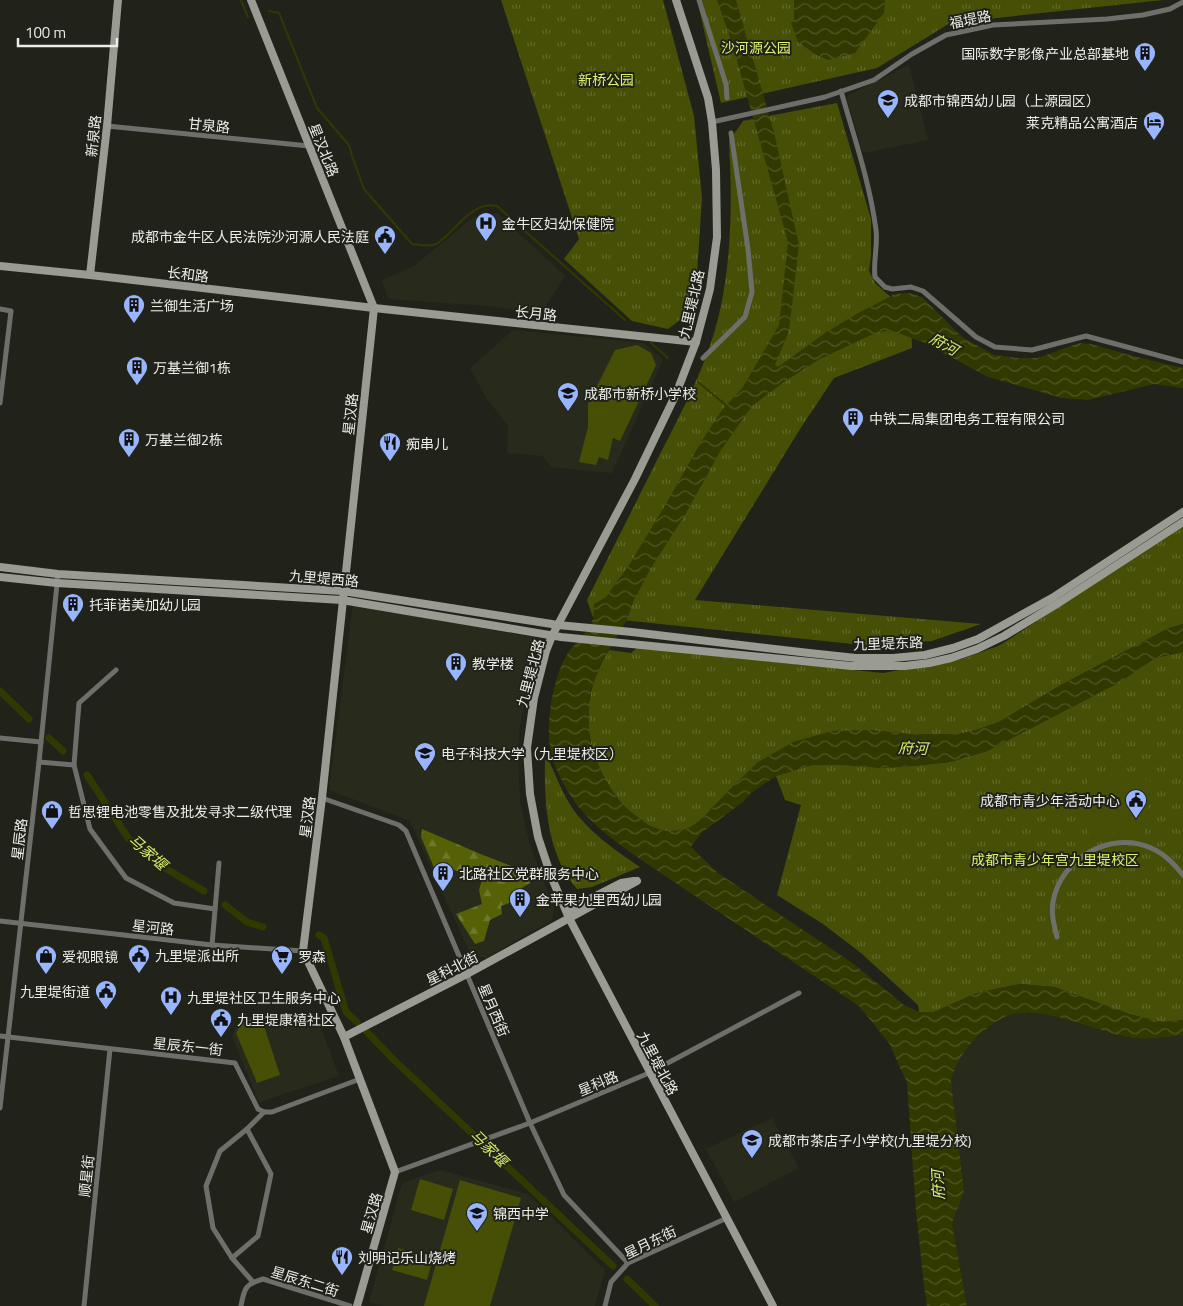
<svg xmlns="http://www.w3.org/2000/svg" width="1183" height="1306" viewBox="0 0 1183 1306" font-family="'Titillium Web','Noto Sans SC',sans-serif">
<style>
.built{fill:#282b1c}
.grass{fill:url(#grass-tufts)}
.forest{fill:url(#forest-firs)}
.garden{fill:#464f05}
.water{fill:url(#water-waves)}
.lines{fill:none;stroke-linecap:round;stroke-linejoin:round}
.stream{stroke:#323900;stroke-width:2}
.canal{stroke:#323900;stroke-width:7}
.street{stroke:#6e6f6a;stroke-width:5}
.secondary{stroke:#9a9c94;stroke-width:8}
.labels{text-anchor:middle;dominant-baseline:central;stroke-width:4;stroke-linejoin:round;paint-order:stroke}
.street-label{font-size:14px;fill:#ebece6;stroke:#21231a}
.park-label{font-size:14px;fill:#dcf16c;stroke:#21231a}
.poi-label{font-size:14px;fill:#ebece6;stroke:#21231a;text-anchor:start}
.water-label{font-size:15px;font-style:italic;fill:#d8ed67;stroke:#21231a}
</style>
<defs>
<pattern id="grass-tufts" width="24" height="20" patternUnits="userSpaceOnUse" patternTransform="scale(1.25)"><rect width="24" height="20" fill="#464f05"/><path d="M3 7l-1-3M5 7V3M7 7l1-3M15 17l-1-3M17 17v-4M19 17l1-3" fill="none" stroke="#616829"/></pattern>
<pattern id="forest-firs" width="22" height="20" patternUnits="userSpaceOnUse" patternTransform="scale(1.25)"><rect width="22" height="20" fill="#556007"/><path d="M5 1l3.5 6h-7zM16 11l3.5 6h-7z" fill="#6e772b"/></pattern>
<pattern id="water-waves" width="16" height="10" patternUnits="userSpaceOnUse" patternTransform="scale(1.25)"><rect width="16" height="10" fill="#323900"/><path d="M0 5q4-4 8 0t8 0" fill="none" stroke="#505625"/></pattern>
</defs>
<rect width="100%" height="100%" fill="#21231a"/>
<g class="built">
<path d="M909,65L928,140L863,153L847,99L849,95Z"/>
<path d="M497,213L565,276L541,313L488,306L388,299L382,280L414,266L474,217Z"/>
<path d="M513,330L644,343L663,360L612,473L551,467L543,456L507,453L508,426L487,399L470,368Z"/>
<path d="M353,604L541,639L530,675L520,724L518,753L520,801L529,842L554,909L552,920L486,958L471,955L410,821L329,790Z"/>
<path d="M242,1013L273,1025L315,1013L339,1076L259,1102L232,1037Z"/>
<path d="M1020,1013L1047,1014L1124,1037L1150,1039L1183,1035V1306H967L952,1223L964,1192L951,1080L954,1070L960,1058L971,1044L985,1030L1001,1019L1009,1015Z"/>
<path d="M772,1118L799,1168L734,1202L706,1149Z"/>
<path d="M440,1170L528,1194L605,1270L595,1306H385L369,1302L402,1183Z"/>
</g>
<g class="grass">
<path d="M501,0H663L694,116L702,198L697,274L689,313L668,329L632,321L564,259L579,239Z"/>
<path d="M697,0H1163L950,23L877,68L721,103Z"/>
<path d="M837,103L871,219V256L869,271L875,283L911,316L912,348L834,378L800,429L695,600L981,624L932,641L872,646L593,617L587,600C611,551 636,503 660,454C677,421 694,389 707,354C732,289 733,209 729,141L743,121Z"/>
<path d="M1183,526V624L1167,629L1061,685L999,722L976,730L959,734H909L868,730L713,807C705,816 696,827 683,830C636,841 596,777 590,737C584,706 593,676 609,650L631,653L637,648L883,673L962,659L998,646L1008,640Z"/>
<path d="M1183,652V1020L1163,1022L1132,1015L1054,987L1019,984L977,993L934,1012H919L918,1005L861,953L823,924L777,895L801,805L785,800L776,776L812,765H846L884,768L912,766L950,762L987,751L1118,683L1155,658Z"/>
<path d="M545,760L549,761C556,776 562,792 571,806C587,831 616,851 640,867L592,887L577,889C547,855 544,803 545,760Z"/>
</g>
<path class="forest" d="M422,829L483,855L527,872L530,883L512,894V902L501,906L502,914L490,920L484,941L475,944L456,914L482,904L479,890L482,880L449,868L436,872L421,837Z"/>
<g class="garden">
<path d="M637,345L651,353L656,365L620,441L613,438L608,460L599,457L596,465L579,462L588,427V404L615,350Z"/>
<path d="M1121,776L1153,781L1143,839L1113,833L1092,839L1082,821L1088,778Z"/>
<path d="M245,1017L264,1026L280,1075L257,1083L236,1033Z"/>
<path d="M420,1179L453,1189L444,1220L411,1210Z"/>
<path d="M460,1180L521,1198L490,1306H424Z"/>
<path d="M398,1248L433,1258L427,1280L392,1270Z"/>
</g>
<g class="water">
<path d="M717,0H736L774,132L799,245L789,331L775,365L778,367L825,333L858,313L895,294L909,293L922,297L962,337L994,355L1019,358H1038L1079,343L1091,344L1133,356L1183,368V388L1154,384L1088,400L1062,398L988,377L925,343L890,330L871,335L818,360L787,380L752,406L721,450L685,515L651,568L634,600L627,620L600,665L589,697V736L594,754L602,774L619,801L631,812L650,826L665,831L685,830L701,820L729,790L758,762L793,742L832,731L868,730L909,734H959L976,730L999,722L1061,685L1167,629L1183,624V652L1155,658L1118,683L987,751L950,762L912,766L884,768L846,765H812L776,776L751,793L743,802L701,833L691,847L718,873L851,962L904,1005L919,1012H934L977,993L1019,984L1054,987L1132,1015L1163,1022L1183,1020V1035C1163,1038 1142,1041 1122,1036C1090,1029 1039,1004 1007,1016C997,1020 987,1028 979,1035C966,1048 956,1062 951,1080L964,1192L952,1223L967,1306H927L924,1286L916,1211L907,1083L889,1043L859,1006L631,853C614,840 596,827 582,811C570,798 555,770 551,753C545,725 552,682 566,656C573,644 589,632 593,619C594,615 593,609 594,604L606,597L629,565L663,509L701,442L722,410L743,387L779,325L788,242L732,43Z"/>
<path d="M794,0H885L884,13L855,53L829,60L818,56L798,42L791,23L794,21Z"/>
</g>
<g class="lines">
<g class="stream">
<path d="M241,0L248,17"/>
<path d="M269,11L279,13L317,108L349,145L352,156L364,189L412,244C419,245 429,247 436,244C455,233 471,200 497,206L625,320"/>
<path d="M651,343L668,358"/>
<path d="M698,382L727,406"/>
</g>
<g class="canal">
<path d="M0,691L29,719"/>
<path d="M49,738L63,751"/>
<path d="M87,775L128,838L163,867L204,891"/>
<path d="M225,905L247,922L263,927"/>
<path d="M319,935L324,938L346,1012L357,1022"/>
<path d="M365,1030L394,1060L613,1266"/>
<path d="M627,1279L655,1306"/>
</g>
<g class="street">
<path d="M699,0L726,84L727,98"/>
<path d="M841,91C854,137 870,183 876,230C878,246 873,261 875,277L885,287L892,289L911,287L923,291L976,337L995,347L1032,350L1086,336L1183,362"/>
<path d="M712,122L825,97L874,80L912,54L946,35L993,25L1107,19L1143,15L1170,9L1183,2"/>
<path d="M107,126L309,146"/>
<path d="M0,309L11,311L0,403"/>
<path d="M703,358L745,317L752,292L748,249L731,133"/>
<path d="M116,670L79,703L74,765L90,829L126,878L174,903L215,909"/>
<path d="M0,738L41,742"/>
<path d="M39,762L74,765"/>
<path d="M322,798L399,825L406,831L530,1123L564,1195L628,1263"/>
<path d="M0,921L212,945L303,951"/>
<path d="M1057,937C1054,925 1051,914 1053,902C1060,859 1110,830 1151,848C1165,854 1174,864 1183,875"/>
<path d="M212,945L219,863"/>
<path d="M0,1036L235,1063L258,1109L264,1112H272L360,1079"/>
<path d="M0,1108L39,762L58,574"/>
<path d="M395,1172L530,1123L649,1073L799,993"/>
<path d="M232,1258L258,1236L271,1174L247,1129"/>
<path d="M253,1282L232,1258L213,1228L206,1186L220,1151L247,1129L264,1112"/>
<path d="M84,1306L110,1049"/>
<path d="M241,1306C244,1289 245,1284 263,1279L350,1306"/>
<path d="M605,1306L611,1282L628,1263L727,1218"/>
</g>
<g class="secondary">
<path d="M251,0L374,308L322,798L303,951L344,1037L395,1172L357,1306"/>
<path d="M676,0L708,98L712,122L716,170L717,237L710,289L696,342L676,394L635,479L552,636L546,651L534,698L527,748L530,794L538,837L551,876L569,918L773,1306"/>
<path d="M0,266L90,275L374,308L696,342"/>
<path d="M90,275L107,126L118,0"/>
<path d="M0,567L58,574L343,591L558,625L632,632L809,653L856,658H893L925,655L953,648L978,639L1052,598L1183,512"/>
<path d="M0,577L57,583L342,600L561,637L851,666H905L929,663L951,658L977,649L1004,636L1060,602L1183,522"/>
<path d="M569,918L574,907L621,883L634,881"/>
<path d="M344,1037L467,974L637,881"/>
</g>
</g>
<defs>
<g id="building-pin" transform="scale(1.125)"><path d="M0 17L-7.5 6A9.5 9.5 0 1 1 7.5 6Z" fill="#99b5fd" stroke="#21231a"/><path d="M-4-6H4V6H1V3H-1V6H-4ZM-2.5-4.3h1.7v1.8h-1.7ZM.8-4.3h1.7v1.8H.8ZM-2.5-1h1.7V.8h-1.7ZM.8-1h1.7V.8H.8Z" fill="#111"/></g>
<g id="school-pin" transform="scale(1.125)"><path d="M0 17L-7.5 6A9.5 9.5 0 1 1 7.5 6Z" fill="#99b5fd" stroke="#21231a"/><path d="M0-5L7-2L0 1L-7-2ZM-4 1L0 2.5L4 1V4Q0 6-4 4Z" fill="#111"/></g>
<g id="hotel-pin" transform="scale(1.125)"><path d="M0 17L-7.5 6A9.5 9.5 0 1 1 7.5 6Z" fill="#99b5fd" stroke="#21231a"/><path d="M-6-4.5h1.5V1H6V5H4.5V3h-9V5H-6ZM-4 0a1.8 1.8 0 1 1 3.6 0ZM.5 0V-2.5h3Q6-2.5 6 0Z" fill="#111"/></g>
<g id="hospital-pin" transform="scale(1.125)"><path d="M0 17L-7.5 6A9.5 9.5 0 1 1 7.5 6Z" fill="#99b5fd" stroke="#21231a"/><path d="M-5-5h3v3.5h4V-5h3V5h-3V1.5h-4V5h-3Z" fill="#111"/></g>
<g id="civic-pin" transform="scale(1.125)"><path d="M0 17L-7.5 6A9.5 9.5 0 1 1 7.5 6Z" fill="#99b5fd" stroke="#21231a"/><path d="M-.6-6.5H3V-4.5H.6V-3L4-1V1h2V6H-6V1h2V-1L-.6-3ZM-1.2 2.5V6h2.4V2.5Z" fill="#111"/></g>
<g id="restaurant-pin" transform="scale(1.125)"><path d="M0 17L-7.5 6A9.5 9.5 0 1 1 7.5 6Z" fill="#99b5fd" stroke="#21231a"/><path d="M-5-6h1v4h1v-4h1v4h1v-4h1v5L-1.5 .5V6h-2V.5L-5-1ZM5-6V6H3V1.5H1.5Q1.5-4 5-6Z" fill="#111"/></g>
<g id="university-pin" transform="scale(1.125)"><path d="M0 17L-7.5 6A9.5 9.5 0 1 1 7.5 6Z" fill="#99b5fd" stroke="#21231a"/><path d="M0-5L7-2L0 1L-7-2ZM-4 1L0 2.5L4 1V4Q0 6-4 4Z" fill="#111"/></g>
<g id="shop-pin" transform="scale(1.125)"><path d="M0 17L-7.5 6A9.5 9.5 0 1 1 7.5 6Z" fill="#99b5fd" stroke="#21231a"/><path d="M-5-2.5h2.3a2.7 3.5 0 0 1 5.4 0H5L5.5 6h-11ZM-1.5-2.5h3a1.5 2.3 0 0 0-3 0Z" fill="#111"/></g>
<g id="supermarket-pin" transform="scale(1.125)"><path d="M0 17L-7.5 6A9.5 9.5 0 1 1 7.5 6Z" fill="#99b5fd" stroke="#21231a"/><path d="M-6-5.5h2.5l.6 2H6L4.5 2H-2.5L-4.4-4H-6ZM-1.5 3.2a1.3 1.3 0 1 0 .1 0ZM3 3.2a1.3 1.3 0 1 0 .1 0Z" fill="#111"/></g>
</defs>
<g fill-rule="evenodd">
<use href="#building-pin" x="1145" y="53"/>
<use href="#school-pin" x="888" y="100"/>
<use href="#hotel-pin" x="1154" y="122"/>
<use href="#hospital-pin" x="486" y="223"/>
<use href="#civic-pin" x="385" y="236"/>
<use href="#building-pin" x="134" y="305"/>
<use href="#building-pin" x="137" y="367"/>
<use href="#school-pin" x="568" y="393"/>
<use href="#building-pin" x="853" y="418"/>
<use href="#building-pin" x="129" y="439"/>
<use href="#restaurant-pin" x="390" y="443"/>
<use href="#building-pin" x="73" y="604"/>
<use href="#building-pin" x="456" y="663"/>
<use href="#university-pin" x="425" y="753"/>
<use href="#civic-pin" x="1136" y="800"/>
<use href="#shop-pin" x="52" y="811"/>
<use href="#building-pin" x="443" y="873"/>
<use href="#building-pin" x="520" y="899"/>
<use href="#civic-pin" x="139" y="955"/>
<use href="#shop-pin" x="46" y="956"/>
<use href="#supermarket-pin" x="282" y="956"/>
<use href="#civic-pin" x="106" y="991"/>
<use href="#hospital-pin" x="171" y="997"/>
<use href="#civic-pin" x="221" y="1019"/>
<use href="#school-pin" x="752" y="1140"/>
<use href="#school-pin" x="477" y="1213"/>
<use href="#restaurant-pin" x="342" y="1257"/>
</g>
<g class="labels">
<g class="street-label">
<text transform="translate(970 19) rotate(-11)">福堤路</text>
<text transform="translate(209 125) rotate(6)">甘泉路</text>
<text transform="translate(93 136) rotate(-84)">新泉路</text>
<text transform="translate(324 150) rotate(68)">星汉北路</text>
<text transform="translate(188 274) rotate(7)">长和路</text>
<text transform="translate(691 304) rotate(-77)">九里堤北路</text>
<text transform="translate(536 313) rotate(6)">长月路</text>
<text transform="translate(350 414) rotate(-84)">星汉路</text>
<text transform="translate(324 578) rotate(5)">九里堤西路</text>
<text transform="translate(888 643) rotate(-2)">九里堤东路</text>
<text transform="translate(530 673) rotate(-75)">九里堤北路</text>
<text transform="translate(307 817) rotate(-83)">星汉路</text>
<text transform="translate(19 839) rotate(-83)">星辰路</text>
<text transform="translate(153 927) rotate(6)">星河路</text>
<text transform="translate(452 968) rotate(-27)">星科北街</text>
<text transform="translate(494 1010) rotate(67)">星月西街</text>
<text transform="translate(188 1046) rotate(6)">星辰东一街</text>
<text transform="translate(658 1063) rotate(62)">九里堤北路</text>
<text transform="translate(598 1083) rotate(-23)">星科路</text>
<text transform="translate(86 1176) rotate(-84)">顺星街</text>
<text transform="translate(371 1213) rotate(-74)">星汉路</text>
<text transform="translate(650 1242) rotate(-26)">星月东街</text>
<text transform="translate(305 1281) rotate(17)">星辰东二街</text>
</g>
<g class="park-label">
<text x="756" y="47">沙河源公园</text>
<text x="606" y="79">新桥公园</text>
<text x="1055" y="859">成都市青少年宫九里堤校区</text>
</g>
<g class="poi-label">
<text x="1129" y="53" text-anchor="end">国际数字影像产业总部基地</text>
<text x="904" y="100">成都市锦西幼儿园（上源园区）</text>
<text x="1138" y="122" text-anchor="end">莱克精品公寓酒店</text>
<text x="502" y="223">金牛区妇幼保健院</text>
<text x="369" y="236" text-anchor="end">成都市金牛区人民法院沙河源人民法庭</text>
<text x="150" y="305">兰御生活广场</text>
<text x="153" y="367">万基兰御1栋</text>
<text x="584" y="393">成都市新桥小学校</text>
<text x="869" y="418">中铁二局集团电务工程有限公司</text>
<text x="145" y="439">万基兰御2栋</text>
<text x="406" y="443">痴串儿</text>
<text x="89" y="604">托菲诺美加幼儿园</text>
<text x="472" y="663">教学楼</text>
<text x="441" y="753">电子科技大学（九里堤校区）</text>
<text x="1120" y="800" text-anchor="end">成都市青少年活动中心</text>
<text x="68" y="811">哲思锂电池零售及批发寻求二级代理</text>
<text x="459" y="873">北路社区党群服务中心</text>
<text x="536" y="899">金苹果九里西幼儿园</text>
<text x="155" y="955">九里堤派出所</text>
<text x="62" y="956">爱视眼镜</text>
<text x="298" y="956">罗森</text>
<text x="90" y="991" text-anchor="end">九里堤街道</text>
<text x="187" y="997">九里堤社区卫生服务中心</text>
<text x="237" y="1019">九里堤康禧社区</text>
<text x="768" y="1140">成都市茶店子小学校(九里堤分校)</text>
<text x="493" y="1213">锦西中学</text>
<text x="358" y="1257">刘明记乐山烧烤</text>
</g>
<g class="water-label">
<text transform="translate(944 344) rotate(29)">府河</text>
<text transform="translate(913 748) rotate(2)">府河</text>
<text transform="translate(148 852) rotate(41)">马家堰</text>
<text transform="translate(489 1148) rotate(44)">马家堰</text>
<text transform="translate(938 1185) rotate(-93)">府河</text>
</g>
</g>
<path d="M18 38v8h99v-8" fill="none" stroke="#ebece6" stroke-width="2.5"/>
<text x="25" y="38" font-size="15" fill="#ebece6" stroke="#21231a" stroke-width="4" paint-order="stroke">100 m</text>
</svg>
